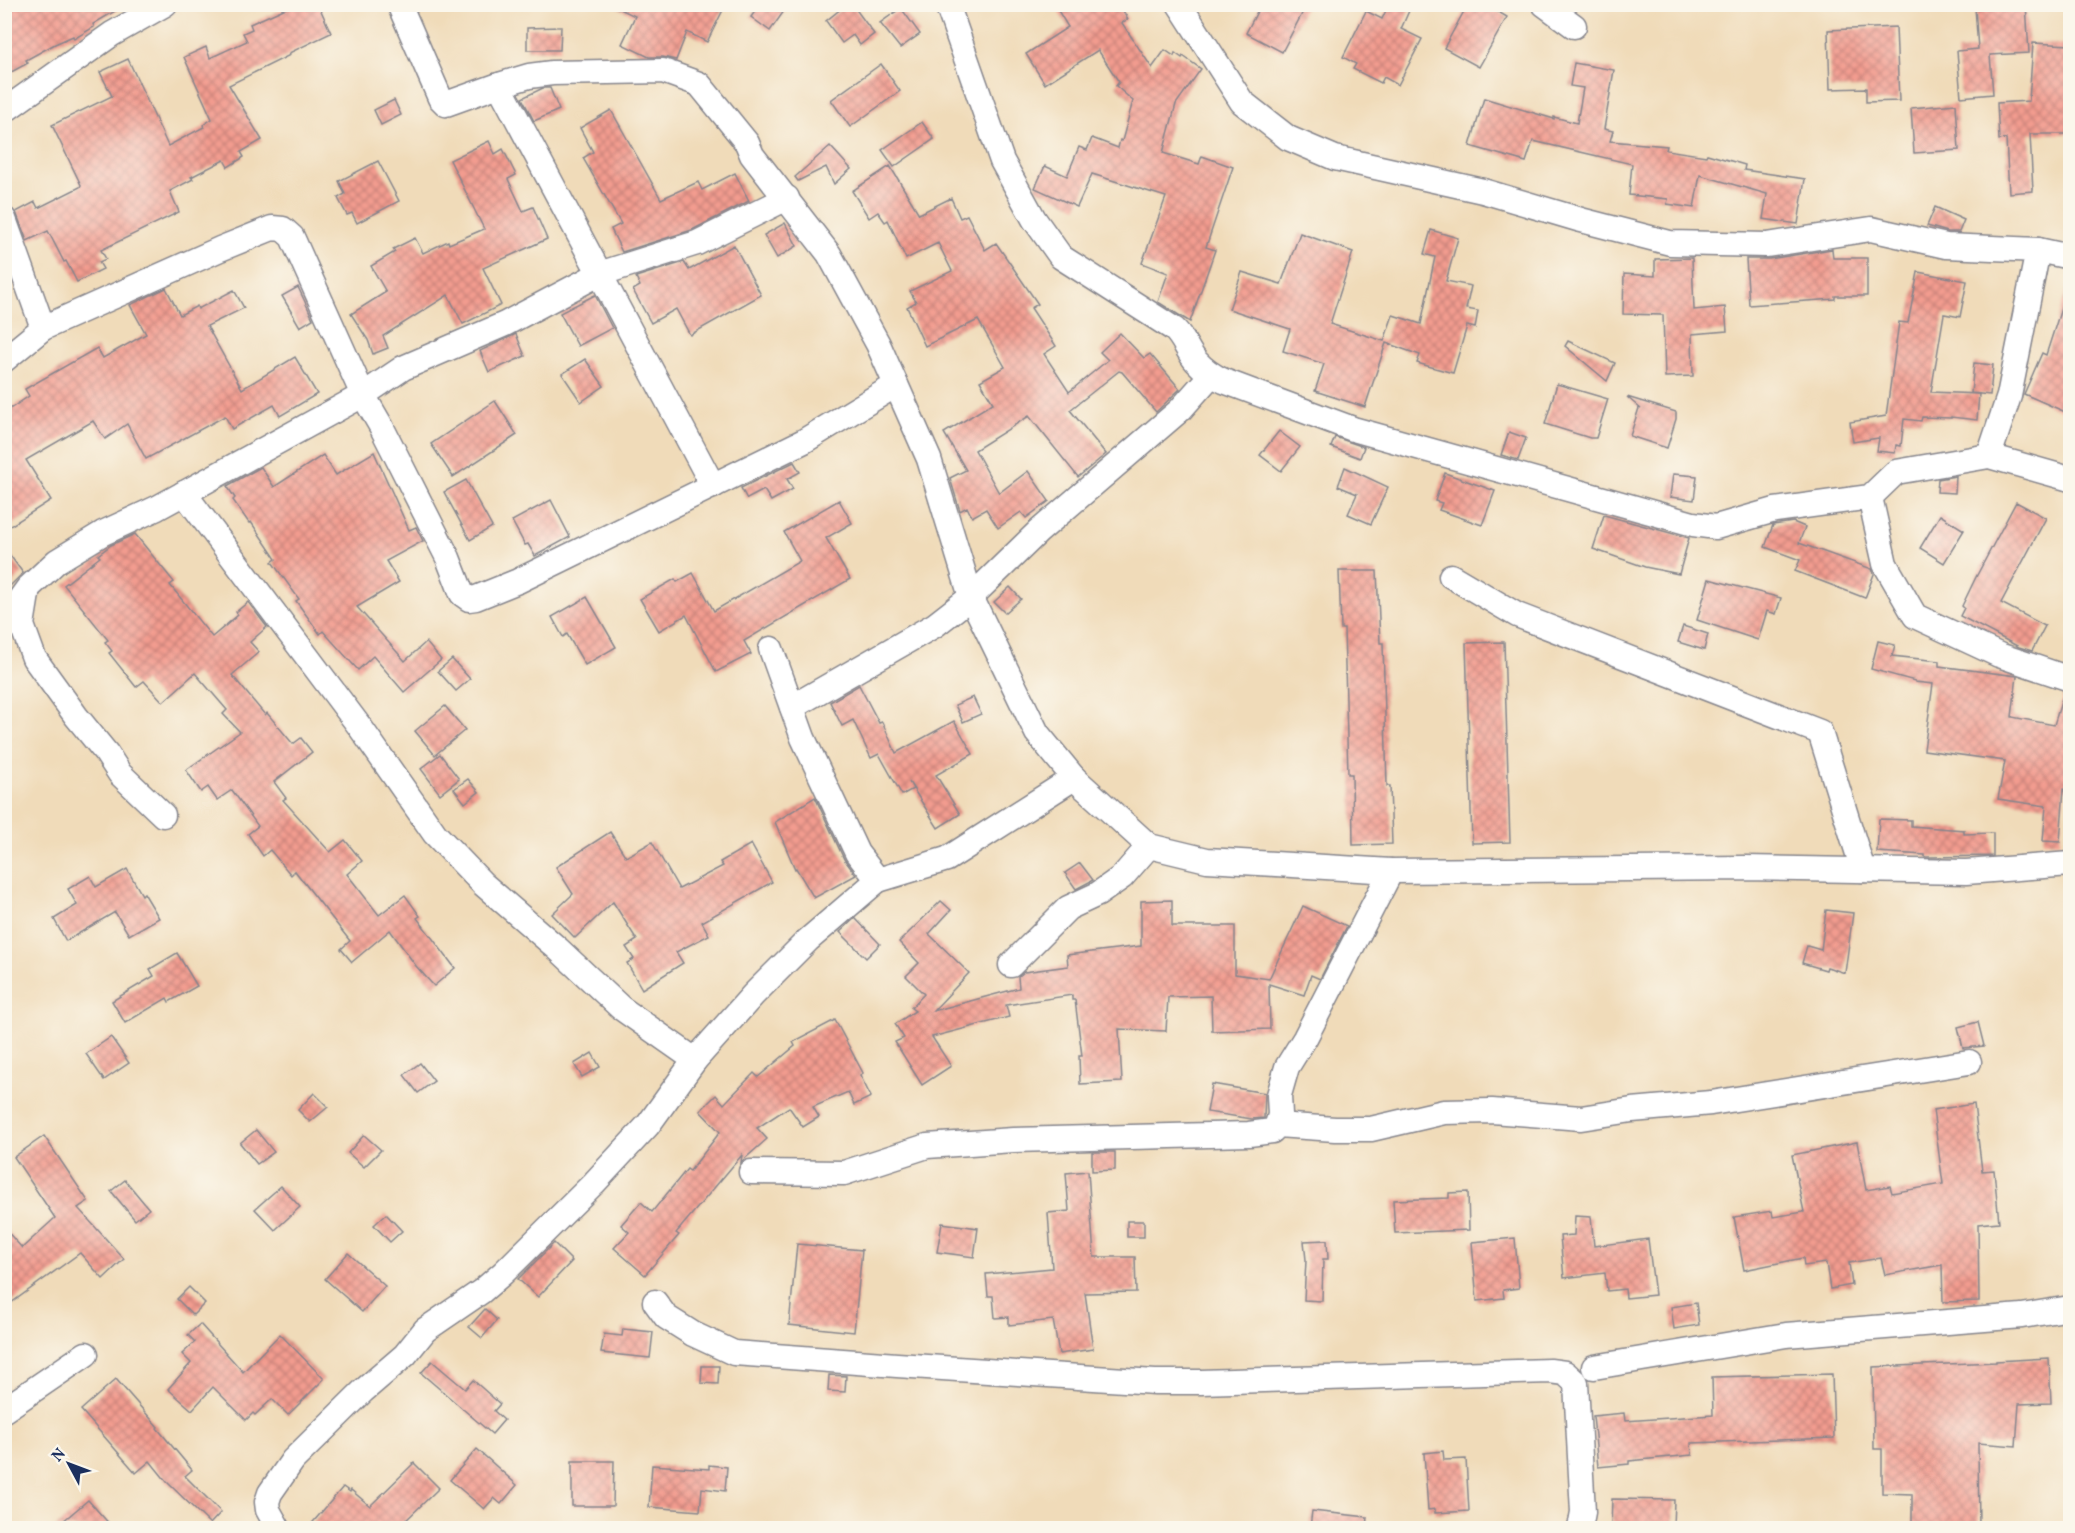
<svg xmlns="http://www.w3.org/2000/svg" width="2075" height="1533" viewBox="0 0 2075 1533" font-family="Vollkorn,serif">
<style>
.building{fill:url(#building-cross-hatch)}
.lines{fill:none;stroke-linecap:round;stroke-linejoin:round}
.minor-casing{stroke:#86858c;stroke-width:27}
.minor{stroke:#fff;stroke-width:24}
</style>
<defs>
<pattern id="building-cross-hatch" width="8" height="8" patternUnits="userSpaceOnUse" patternTransform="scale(1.5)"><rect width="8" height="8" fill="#f39c8f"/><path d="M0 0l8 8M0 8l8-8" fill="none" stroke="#c48078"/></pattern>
</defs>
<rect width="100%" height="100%" fill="#fbf7ec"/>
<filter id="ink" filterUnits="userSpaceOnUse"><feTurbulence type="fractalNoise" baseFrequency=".0167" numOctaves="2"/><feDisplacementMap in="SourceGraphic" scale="12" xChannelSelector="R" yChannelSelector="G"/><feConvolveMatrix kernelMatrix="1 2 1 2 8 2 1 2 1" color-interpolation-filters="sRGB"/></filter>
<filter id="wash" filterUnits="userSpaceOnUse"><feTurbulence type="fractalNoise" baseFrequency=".008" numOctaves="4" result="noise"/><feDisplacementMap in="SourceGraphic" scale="24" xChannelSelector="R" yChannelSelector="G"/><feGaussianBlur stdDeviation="1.35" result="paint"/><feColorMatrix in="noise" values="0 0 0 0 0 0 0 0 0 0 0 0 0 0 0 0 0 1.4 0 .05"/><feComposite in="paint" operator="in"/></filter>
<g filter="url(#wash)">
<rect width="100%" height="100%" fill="#f0dbb9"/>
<g id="blocks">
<g class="building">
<path d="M4,4H127L93,24L94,27L74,39L73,36L55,44L26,60L28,63L4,76Z"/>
<path d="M295,4H318L331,33L289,53L290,55L229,85L262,140L241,152L244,157L228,167L224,160L191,177L193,179L170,191L179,212L101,250L106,259L99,262L103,269L77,282L66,261L64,262L48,231L27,241L16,212L35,202L38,208L80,187L81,185L52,125L112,96L100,72L128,59L168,146L204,127L203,125L212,119L184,57L206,47L210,58L247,41L243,33L252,29L250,24Z"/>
<path d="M610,4H726L707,42L687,32L676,60L663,57H649L622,44L635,16Z"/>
<path d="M760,4H789L770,31L751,17Z"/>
<path d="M847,4H852L874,34L860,45L853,35L842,43L826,21Z"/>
<path d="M1054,4H1119L1128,19L1122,23L1152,68L1165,50L1174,56L1175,53L1182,58L1183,56L1201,69L1176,104L1163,153L1199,164L1202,156L1233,167L1206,247L1215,250L1190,322L1158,302L1168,273L1142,263L1166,197L1092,174L1077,207L1035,188L1045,166L1067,176L1079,147L1087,150L1092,138L1118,148L1120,140L1122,141L1133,101L1116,86L1119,82L1098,50L1045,84L1026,54L1068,27Z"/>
<path d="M1261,4H1307L1282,52L1246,33Z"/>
<path d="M1389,4H1412L1401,29L1422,39L1398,85L1384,77L1381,83L1353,69L1356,64L1343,57L1366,11L1382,19Z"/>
<path d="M1468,4H1485L1507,17L1479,67L1444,48Z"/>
<path d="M1996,4H2026L2029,53L1990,55L1993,94L1961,97L1957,51L1978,49L1975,7Z"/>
<path d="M901,8L920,34L900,48L880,23Z"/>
<path d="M561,27L560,50H527V28Z"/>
<path d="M1896,27L1899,101L1866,102V88L1830,89L1828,30Z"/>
<path d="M2033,43L2070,45V134H2030L2033,191L2009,193L2006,139L1999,140L1997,103L2029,101Z"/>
<path d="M1574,63L1614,70L1604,129L1613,131L1610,141L1667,146L1666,150L1706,156L1707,154L1745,165L1744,170L1805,179L1798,224L1763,219L1767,194L1700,175L1694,208L1667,204L1668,199L1629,195L1632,164L1533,141L1526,162L1470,146L1484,98L1554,119V117L1577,123L1583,88L1570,86Z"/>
<path d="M881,64L900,91L850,127L831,100Z"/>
<path d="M543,88H550L559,110L534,121L522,98Z"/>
<path d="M394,100L401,115L381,125L374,110Z"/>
<path d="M1956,104L1959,150L1914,153L1911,108Z"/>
<path d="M611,110L661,199L698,182L702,190L735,173L749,201L692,230L622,252L611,229L621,224L583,158L593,152L580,128Z"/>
<path d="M922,122L934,139L894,167L882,150Z"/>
<path d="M489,141L495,154L503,149L516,175L508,179L523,211L533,207L547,239L483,268L501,305L463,324L448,295L383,336L388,348L373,354L368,340L351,314L386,292L371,266L395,252L393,249L415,238L423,253L448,241L449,244L484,229L450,160Z"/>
<path d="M830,146L851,169L834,184L826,167L798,181L795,177Z"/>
<path d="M378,161L399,201L357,223L352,213L347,215L338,198L345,194L339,181Z"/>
<path d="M890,166L919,214L951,198L960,218L967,215L985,250L996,243L1038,304L1031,308L1056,346L1044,354L1069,392L1108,360L1100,352L1120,333L1144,358L1150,354L1180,389L1156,412L1122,372L1119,371L1070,410L1106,454L1078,477L1029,416L975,450L999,493L1028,471L1049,501L1026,518L1021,512L998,528L986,509L972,517L967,507L960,511L950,478L966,470L944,433L993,403L980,381L1005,367L978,320L925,346L907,307L916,302L910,291L952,271L938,243L906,259L888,220L885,222L878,212L869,218L852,191Z"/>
<path d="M1935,207L1964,220L1959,232H1948L1927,226Z"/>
<path d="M785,223L797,246L777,258L764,235Z"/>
<path d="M1431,230L1458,238L1446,281L1471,286L1466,309L1478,311L1475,328L1467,326L1453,373L1417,363L1420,355L1386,343L1365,407L1315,391L1324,364L1283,351L1290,329L1229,309L1242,272L1281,284L1300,233L1353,252L1330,324L1384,341L1393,315L1421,324L1435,257L1424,254Z"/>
<path d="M734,245L761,295L690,335L676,309L651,323L633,290L640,286L636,277L684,262L689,270Z"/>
<path d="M1832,249L1833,258H1867V296H1835V299L1749,305L1746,259H1769Z"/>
<path d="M1692,258L1694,310L1725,307L1727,331L1692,334L1693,376L1665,377L1663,315L1623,314L1624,274L1655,276V259Z"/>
<path d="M1918,272L1967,281L1960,317L1944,314L1931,392L1979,394L1977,420L1951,417V418L1922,417L1921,421L1904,419L1901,446L1896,445L1895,453L1877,451L1879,438L1853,442L1850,422L1886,416L1899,322L1908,323Z"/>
<path d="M298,287L313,319L300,327L282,296Z"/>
<path d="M166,288L180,315L197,306L198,309L234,290L244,308L207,326L242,389L295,357L317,394L280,416L274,405L232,429L225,416L146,459L127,424L105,439L93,421L26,460L51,500L4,530V413L29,396L25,389L97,348L103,358L146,334L130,305Z"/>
<path d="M2067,290L2070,291V414L2024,394L2042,353L2046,355Z"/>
<path d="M595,295L612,328L578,346L560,313Z"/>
<path d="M516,334L525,356L489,372L480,351Z"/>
<path d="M1568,341L1615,363L1607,381L1565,346Z"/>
<path d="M585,359L604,386L581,402L562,374Z"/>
<path d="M1974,363L1993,365L1990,395L1971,393Z"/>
<path d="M1557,384L1608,399L1596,438H1590L1545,424Z"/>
<path d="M1627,397L1676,412V419L1667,448L1630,436L1639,408L1641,409Z"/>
<path d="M495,401L517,435L453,477L431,444Z"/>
<path d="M1279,431L1300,447L1281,471L1260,455Z"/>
<path d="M1509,432L1526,438L1518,460L1501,455Z"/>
<path d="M1335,437L1364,447L1360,458L1331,447Z"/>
<path d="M374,452L409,530L416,527L423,541L386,561L399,582L357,607L405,661L426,642L441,660L404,692L373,656L358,670L323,631L320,634L296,601L299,599L272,562L276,559L251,522L249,523L233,500L235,498L227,486L261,467L274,487L323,455L336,475Z"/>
<path d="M794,462L800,472L787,479L793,489L771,501L764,490L747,499L741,488Z"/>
<path d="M1345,467L1388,487L1371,524L1348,514L1357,494L1338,486Z"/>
<path d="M1445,473L1495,491L1482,525L1439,510L1442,503L1435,501Z"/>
<path d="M1673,474L1697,476L1694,500L1670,497Z"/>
<path d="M1956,476L1955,493L1937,492L1938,479Z"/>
<path d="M466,480L492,527L470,540L444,492Z"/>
<path d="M551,500L570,537L535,556L528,544L525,545L512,521Z"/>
<path d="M839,500L852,523L826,538L850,579L744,641L751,654L716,672L686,615L659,631L640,599L675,579L677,582L693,573L714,611L800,561L784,532Z"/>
<path d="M2016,502L2046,518L2001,603L2045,626L2032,651L2019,647L1960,616L1964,608L1962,606L1976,577Z"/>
<path d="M1604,515L1689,538L1679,574L1645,567L1593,549Z"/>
<path d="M1940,515L1964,530L1944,563L1920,548Z"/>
<path d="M1793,522L1805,527L1799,543L1872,569L1874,574L1865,598L1795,571L1800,560L1765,547L1773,525Z"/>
<path d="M135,534L174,582L170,585L212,637L238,615L236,612L248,602L267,627L250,642L259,652L232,675L265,715L267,713L293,744L301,738L312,752L274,782L286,798L283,800L330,852L345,840L362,861L347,874L379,915L405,895L420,916L417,918L455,968L434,986L416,966L390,930L352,962L341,949L350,941L295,871L291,875L270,850L263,856L248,834L258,826L232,790L217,800L208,787L201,792L186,770L240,732L223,714L227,710L195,673L163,702L144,681L136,687L109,653L112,651L105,642L108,640L64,585L100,557L98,555L111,545Z"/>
<path d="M4,547L23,573L4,592Z"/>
<path d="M1339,571H1377L1380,643H1383L1387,786H1390L1392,844L1353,845L1352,774H1348L1344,629H1341Z"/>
<path d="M1709,579L1781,598L1776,614L1767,611L1758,640L1697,620Z"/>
<path d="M1010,587L1021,599L1005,613L994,602Z"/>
<path d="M587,597L616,647L585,665L567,634L563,637L552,617Z"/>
<path d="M1683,626L1708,634L1704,650L1678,642Z"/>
<path d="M1878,641L1895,645L1892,656L1939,661V666L2017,676L2012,717L2054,725L2064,692L2070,693V790L2064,789L2060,842L2043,841L2046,806L1998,799L2005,761L1924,750L1933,684L1915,682V681L1871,669Z"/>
<path d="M1504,642L1510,842L1472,843L1466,643Z"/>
<path d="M452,659L470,679L456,691L438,671Z"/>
<path d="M859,685L879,723L882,722L896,753L954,721L973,754L936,775L960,814L938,828L909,782L913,789L902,795L879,754L871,758L853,720L842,726L830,702Z"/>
<path d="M973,697L981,714L963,722L955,705Z"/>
<path d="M445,706L465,730L435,755L415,731Z"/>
<path d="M440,754L459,779L440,794L421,769Z"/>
<path d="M468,779L479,792L465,803L454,789Z"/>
<path d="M815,797L844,859L856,875L814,898L796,868L795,869L775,822Z"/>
<path d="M1879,819L1911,820V826L1964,830V834L1993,833V856L1931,857H1925V855L1877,852Z"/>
<path d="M610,832L626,857L652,842L679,889L723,866L720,862L751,844L772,882L702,922L709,935L676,952L683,963L642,989L627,963L634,959L626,947L637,940L613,902L575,938L552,914L573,894L556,867Z"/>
<path d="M1080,863L1093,880L1076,889L1065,873Z"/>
<path d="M127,869L142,895L144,893L159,918L129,935L115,912L66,941L54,919L77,905L68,889L90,876L96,887Z"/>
<path d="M1172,900V926H1235V974L1269,979L1303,906L1347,926L1320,979L1311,975L1304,995L1269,984L1270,1029L1212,1031L1211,996L1168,997L1166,1031L1119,1029L1122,1082L1080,1084L1079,1056H1082L1075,1000H1072V995L1006,1005L1009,1017L932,1037L951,1066L922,1085L895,1042L904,1038L895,1024L915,1011L911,1008L924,994L906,976L919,963L899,942L941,901L951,910L929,934L969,973L933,1011L1019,988L1018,977L1024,972L1068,966L1067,955L1141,946V901Z"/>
<path d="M1826,910L1853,913L1845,973L1827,967L1826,970L1802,963L1807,946L1821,950Z"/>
<path d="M855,918L880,944L866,958L840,932Z"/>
<path d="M177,953L197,986L169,1002L167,998L125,1023L112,1001L154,976L150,969Z"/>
<path d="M835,1020L863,1073L860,1075L871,1097L854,1105L848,1092L813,1107L819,1117L803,1127L789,1107L757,1128L767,1139L741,1162L742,1155L676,1233L679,1235L645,1275L614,1248L629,1232L621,1225L641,1202L652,1212L687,1169L690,1171L720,1132L700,1111L716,1095L724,1104L754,1073L758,1077L795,1046L793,1042Z"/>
<path d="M1978,1022L1984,1046L1963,1048L1958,1027Z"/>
<path d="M111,1037L129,1063L104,1080L86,1054Z"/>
<path d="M592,1053L600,1067L582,1077L574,1064Z"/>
<path d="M420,1063L434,1081L418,1093L404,1075Z"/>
<path d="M1212,1084L1265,1093L1264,1118L1252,1119L1207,1112Z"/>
<path d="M314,1093L328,1107L310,1122L298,1110Z"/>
<path d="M1974,1104L1982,1171L1994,1170L1999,1222L1978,1224L1979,1301L1943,1302L1942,1265L1885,1275L1881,1258L1849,1263L1852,1285L1830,1289L1826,1263L1804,1266L1803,1258L1744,1270L1734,1217L1772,1211L1773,1217L1804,1212L1792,1155L1857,1142L1866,1190L1890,1186L1892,1193L1943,1184L1933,1110Z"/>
<path d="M256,1130L274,1152L257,1164L240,1143Z"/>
<path d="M364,1135L381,1150L364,1167L348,1153Z"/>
<path d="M44,1136L88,1201L78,1208L124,1259L103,1279L80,1253L4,1308V1228L22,1248L55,1218L14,1157Z"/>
<path d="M1092,1152H1115V1170L1092,1171Z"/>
<path d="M1088,1171L1094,1257H1135L1136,1292L1085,1293L1093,1349L1059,1354L1053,1320L1009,1325V1317L995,1318L993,1296H988L986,1274L1052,1268L1048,1213L1069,1211L1066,1173Z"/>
<path d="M125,1180L149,1209L135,1220L111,1191Z"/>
<path d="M281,1186L300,1207L275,1230L255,1209Z"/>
<path d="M1468,1192L1469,1230L1395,1233L1393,1200L1449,1198V1193Z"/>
<path d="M386,1214L402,1231L390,1242L374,1225Z"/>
<path d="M1575,1216L1591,1217L1594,1246L1648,1239L1655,1295L1626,1298L1625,1289L1607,1291L1605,1273L1564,1278L1560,1236L1574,1235Z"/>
<rect x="1127" y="1221" width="17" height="16"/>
<path d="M942,1223L978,1228L974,1257L937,1252Z"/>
<path d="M1515,1238L1519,1288L1503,1290L1504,1298L1477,1301L1472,1242Z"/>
<path d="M1327,1240L1328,1259H1323L1322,1301L1304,1300L1306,1260L1304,1241Z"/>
<path d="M554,1243L572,1261L538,1297L518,1279Z"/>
<path d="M797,1244L862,1250L854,1332L789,1325Z"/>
<path d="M348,1253L385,1286L362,1312L325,1279Z"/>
<path d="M189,1287L205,1303L193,1315L177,1299Z"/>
<path d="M1696,1303L1699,1325L1674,1329L1671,1307Z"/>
<path d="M485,1309L497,1320L482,1338L469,1327Z"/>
<path d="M200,1324L243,1372L280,1334L324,1379L288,1415L272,1399L255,1415L253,1413L246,1420L213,1387L192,1410L168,1389L191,1363L182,1354L195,1342L188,1335Z"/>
<path d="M623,1329L653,1332L650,1358L601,1353L604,1334L622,1336Z"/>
<path d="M2049,1358L2051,1403L2019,1404L2016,1446L1978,1443L1979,1528H1912V1494L1882,1493V1449H1874L1873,1367L1996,1362V1361Z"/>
<path d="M432,1361L465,1389L473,1380L500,1404L494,1411L504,1420L492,1434L421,1373Z"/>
<path d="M702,1366H719L718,1384L701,1383Z"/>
<path d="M1832,1374L1834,1438L1691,1443L1692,1455L1629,1461V1464L1598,1467L1593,1416L1624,1413L1625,1421L1713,1415L1712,1377Z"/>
<path d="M829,1375L846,1376L845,1392L828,1391Z"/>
<path d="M116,1379L158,1427L157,1428L192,1470L185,1476L221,1512L210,1524L167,1482L150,1461L136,1473L81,1410Z"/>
<path d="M477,1449L517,1485L501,1504L494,1498L484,1509L450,1480Z"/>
<path d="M1443,1451L1444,1460L1466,1459L1469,1511L1435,1513V1509L1428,1510L1424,1453Z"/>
<path d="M572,1461H614L613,1506H572Z"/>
<path d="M414,1463L439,1488L398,1528H308L343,1487L350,1492L351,1490L370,1506Z"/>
<path d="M652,1465L709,1469V1465L727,1467L725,1491L702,1488L700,1511L649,1507Z"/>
<path d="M1612,1499L1674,1500L1673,1528H1611Z"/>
<path d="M88,1500L113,1528H55Z"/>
<path d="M1312,1511L1367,1517L1366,1528H1310Z"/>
</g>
</g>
</g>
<g filter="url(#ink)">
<use href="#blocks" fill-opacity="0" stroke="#86858c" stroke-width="1.5"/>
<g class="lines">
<g class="minor-casing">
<g id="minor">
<path d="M399,4L440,98L446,104L499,85L529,76L552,73L663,71L699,84L747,143L752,155L829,254L878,344L929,459L971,597L1037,733L1074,778L1149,846L1207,860L1391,871L1745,868L1966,872L2070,864"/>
<path d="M947,4L1002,161L1034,219L1061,257L1174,329C1184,338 1187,351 1196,361C1204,370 1213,376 1224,381L1353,429L1693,524L1716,527L1775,510L1870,497L1896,472L1989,456L2070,479"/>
<path d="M1179,4L1242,102L1288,138L1335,158L1483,191L1581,220L1670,243L1767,245L1871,229L1946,246L2038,250L2070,257"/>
<path d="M1544,4L1574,26"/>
<path d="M499,85L713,486"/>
<path d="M4,111L112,34L165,4"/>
<path d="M4,219L43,328"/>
<path d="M4,360L43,328L220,249L272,228L283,229L292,237L363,395L381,426L448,558L462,594L469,599L476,598L518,581L804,441L896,385"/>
<path d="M1989,456L2009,396L2038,250"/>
<path d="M184,493L360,727L435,834L483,884L558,949L621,1008L695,1060"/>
<path d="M1870,497L1885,564L1915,616L1999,655L2070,679"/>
<path d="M1451,576L1517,615L1820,732L1863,870"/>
<path d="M27,594L22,625L34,658L76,716L107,754L120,774L163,815"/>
<path d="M4,621L28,588L57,561L103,533L157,508L363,395L403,368L505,324L599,274L697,243L787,198"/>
<path d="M771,649L803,738L857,853L878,880L947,859L1074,778"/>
<path d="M792,707L935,625L971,597L1038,532L1180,410L1211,375"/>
<path d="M1011,965L1068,908L1098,894L1122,877L1149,846"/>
<path d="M1277,1125L1335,1129H1371L1444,1112L1492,1111L1581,1118L1632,1110L1711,1103L1969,1062"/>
<path d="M751,1172L844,1173L927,1146L1013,1140L1249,1134L1272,1131L1277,1125L1280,1115L1279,1095L1287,1067L1305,1038L1391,871"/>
<path d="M655,1302L666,1317L693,1334L734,1353L897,1365L1155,1382H1201L1550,1371L1565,1373L1576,1383L1583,1512L1580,1528"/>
<path d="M1594,1367L1786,1335L2022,1316L2070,1308"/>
<path d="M4,1410L86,1354"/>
<path d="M278,1528L268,1510L267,1502L270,1493L293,1460L363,1391L405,1355L425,1330L482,1291L503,1273L594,1183L648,1125L695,1060L753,995L808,940L878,880"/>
</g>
</g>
<use href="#minor" class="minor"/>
</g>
</g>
<rect width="2075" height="1533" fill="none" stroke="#fbf7ec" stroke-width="24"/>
<g transform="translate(69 1464) rotate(311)" stroke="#fbf7ec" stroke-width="4.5" paint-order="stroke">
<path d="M0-4.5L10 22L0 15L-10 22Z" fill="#1b2f5e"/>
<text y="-9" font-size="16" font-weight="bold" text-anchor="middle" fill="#1b2f5e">N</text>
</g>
</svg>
